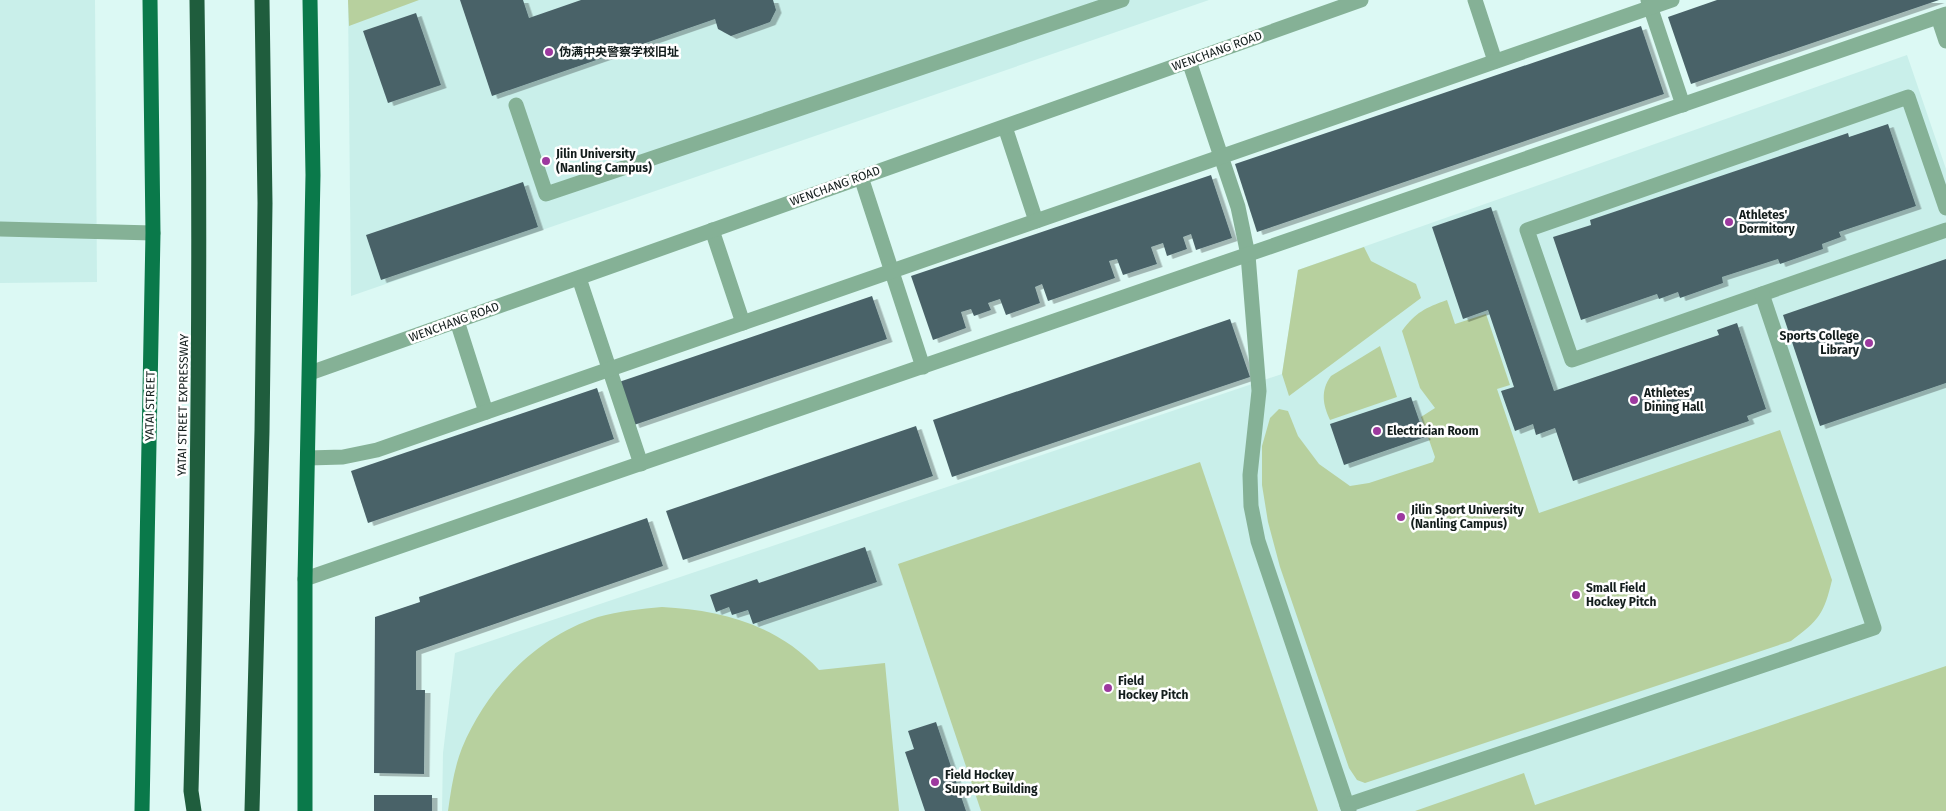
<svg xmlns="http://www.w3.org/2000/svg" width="1946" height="811" viewBox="0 0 1946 811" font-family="'Fira Sans','Noto Sans SC',sans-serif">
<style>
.built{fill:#c9efea}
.green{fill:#b7d09e}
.building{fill:#4a6268;filter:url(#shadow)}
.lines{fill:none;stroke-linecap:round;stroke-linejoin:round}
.minor{stroke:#85b196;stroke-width:15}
.major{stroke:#0a794a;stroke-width:15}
.highway{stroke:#1f5d3d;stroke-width:15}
.poi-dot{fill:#9d399f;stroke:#fff;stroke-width:2}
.labels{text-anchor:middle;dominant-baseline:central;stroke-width:5;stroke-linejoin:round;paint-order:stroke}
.street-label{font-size:12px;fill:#131d1c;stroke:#fff}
.poi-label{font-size:12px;font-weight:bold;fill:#131d1c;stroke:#fff;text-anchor:start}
</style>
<defs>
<filter id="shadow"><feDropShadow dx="5.5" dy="3" stdDeviation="0" flood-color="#0004"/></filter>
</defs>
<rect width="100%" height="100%" fill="#dcf9f4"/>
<g class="built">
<path d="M0,0H95L97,282L0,283Z"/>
<path d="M348,0H1209L351,296Z"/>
<path d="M1907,55L1946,169V811H442L443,753L455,653L1282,374L1298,270Z"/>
</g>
<g class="green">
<path d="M348,0H419L349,26Z"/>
<path d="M1364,247L1371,261L1416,284L1421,298L1289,396L1282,374L1298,270Z"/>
<path d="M1447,300L1455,324L1486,314L1510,385L1497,389L1539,513L1780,430L1832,580C1824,614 1819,620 1791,641L1365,783L1357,780L1349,768L1280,567L1268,522L1262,485V446L1270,418L1279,409L1288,411L1298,436L1319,464L1350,486L1369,483L1433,462L1435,457L1421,417L1435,408L1420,388L1402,331C1416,312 1425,308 1447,300Z"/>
<path d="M1380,346L1397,397L1330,420C1323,405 1320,391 1331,376Z"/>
<path d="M1200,462L1318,811H981L898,564Z"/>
<path d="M662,607C721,610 778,625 819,670L885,663L899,811H448C451,790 454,768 462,748C487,688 536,637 598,617C619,611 641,609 662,607Z"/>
<path d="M1946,666V811H1415L1524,773L1535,805Z"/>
</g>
<g class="building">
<path d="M460,0H523L529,18L581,0H773L776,10L770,22L731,36L718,29L715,19L492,96Z"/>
<path d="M1717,0H1939L1691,84L1668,17Z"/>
<path d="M416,13L441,85L388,103L363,31Z"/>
<path d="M1641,26L1664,94L1257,232L1235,164Z"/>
<path d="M1888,124L1916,206L1839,232L1841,237L1822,244L1823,249L1780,264L1778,259L1722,277L1723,283L1680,298L1678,292L1659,299L1657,294L1581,320L1553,237L1591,225L1590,220L1848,133L1849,137Z"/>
<path d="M1211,175L1232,238L1196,250L1191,234L1183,237L1187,249L1167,256L1163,243L1151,247L1157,264L1123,275L1117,259L1109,261L1115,278L1048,301L1042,284L1035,287L1040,303L1006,315L1000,299L988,303L991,310L974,316L971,309L961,312L966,328L933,340L911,276Z"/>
<path d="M523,182L538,227L381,280L366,235Z"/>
<path d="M1491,207L1554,391L1719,335L1717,330L1737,323L1766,409L1747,416L1749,421L1573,481L1555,428L1536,435L1533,424L1515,431L1501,391L1514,387L1488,310L1463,319L1432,227Z"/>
<path d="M1946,259V383L1820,426L1783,315Z"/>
<path d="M872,296L887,339L634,425L619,382Z"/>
<path d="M1230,319L1250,377L952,477L933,420Z"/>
<path d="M597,388L614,439L368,523L351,471Z"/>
<path d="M1411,397L1425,437L1344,465L1330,424Z"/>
<path d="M916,426L933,476L683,560L666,511Z"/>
<path d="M647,518L663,566L416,651V690H425L424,774L374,773L375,617L420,602L419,597Z"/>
<path d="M865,547L877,582L753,624L748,610L732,615L729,607L716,612L710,595L757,579L759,583Z"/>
<path d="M936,722L966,811H925L905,752L914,749L908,731Z"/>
<rect x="374" y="795" width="58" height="16"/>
</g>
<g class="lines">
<g class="minor">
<path d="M1475,0L1495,61"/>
<path d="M1648,0L1683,105"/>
<path d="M1938,17L1946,41"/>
<path d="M1189,61L1238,207L1248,255L1259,391L1250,475L1251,506L1258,541L1349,811"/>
<path d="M516,105L546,194L1122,0"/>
<path d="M1005,127L1036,221"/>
<path d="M861,177L923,367"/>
<path d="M1946,208L1908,97L1527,230L1572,360L1946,230"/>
<path d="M0,229L153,233"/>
<path d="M712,230L743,323"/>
<path d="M579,278L641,464"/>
<path d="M457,321L486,412"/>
<path d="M310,373L1361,0"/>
<path d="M308,458L343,457L377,450L1672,0"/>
<path d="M305,579L1946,14"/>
<path d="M1347,805L1874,628L1762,294"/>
</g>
<g class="major">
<path d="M142,811L153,233L150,0"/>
<path d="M305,811V579L313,175L310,0"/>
</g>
<g class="highway">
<path d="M194,811L191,791C198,527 201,264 197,0"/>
<path d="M252,811L262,431L265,203L262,0"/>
</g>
</g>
<g class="poi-dot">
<circle cx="549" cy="52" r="5"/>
<circle cx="546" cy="161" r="5"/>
<circle cx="1729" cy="222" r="5"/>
<circle cx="1869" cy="343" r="5"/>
<circle cx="1634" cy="400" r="5"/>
<circle cx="1377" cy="431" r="5"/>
<circle cx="1401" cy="517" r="5"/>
<circle cx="1576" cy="595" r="5"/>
<circle cx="1108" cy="688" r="5"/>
<circle cx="935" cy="782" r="5"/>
</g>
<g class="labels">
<g class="street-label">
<text transform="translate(1217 51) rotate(-20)">WENCHANG ROAD</text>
<text transform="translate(835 186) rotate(-20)">WENCHANG ROAD</text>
<text transform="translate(454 322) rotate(-20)">WENCHANG ROAD</text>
<text transform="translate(183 405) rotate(-89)">YATAI STREET EXPRESSWAY</text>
<text transform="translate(150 406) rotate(-89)">YATAI STREET</text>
</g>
<g class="poi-label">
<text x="559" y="52">伪满中央警察学校旧址</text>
<text x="556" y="154">Jilin University<tspan x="556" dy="14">(Nanling Campus)</tspan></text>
<text x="1739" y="215">Athletes'<tspan x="1739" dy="14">Dormitory</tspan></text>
<text x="1859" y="336" text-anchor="end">Sports College<tspan x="1859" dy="14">Library</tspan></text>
<text x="1644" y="393">Athletes'<tspan x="1644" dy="14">Dining Hall</tspan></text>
<text x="1387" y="431">Electrician Room</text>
<text x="1411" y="510">Jilin Sport University<tspan x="1411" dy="14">(Nanling Campus)</tspan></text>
<text x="1586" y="588">Small Field<tspan x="1586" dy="14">Hockey Pitch</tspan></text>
<text x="1118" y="681">Field<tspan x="1118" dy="14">Hockey Pitch</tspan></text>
<text x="945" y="775">Field Hockey<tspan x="945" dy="14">Support Building</tspan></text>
</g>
</g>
</svg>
